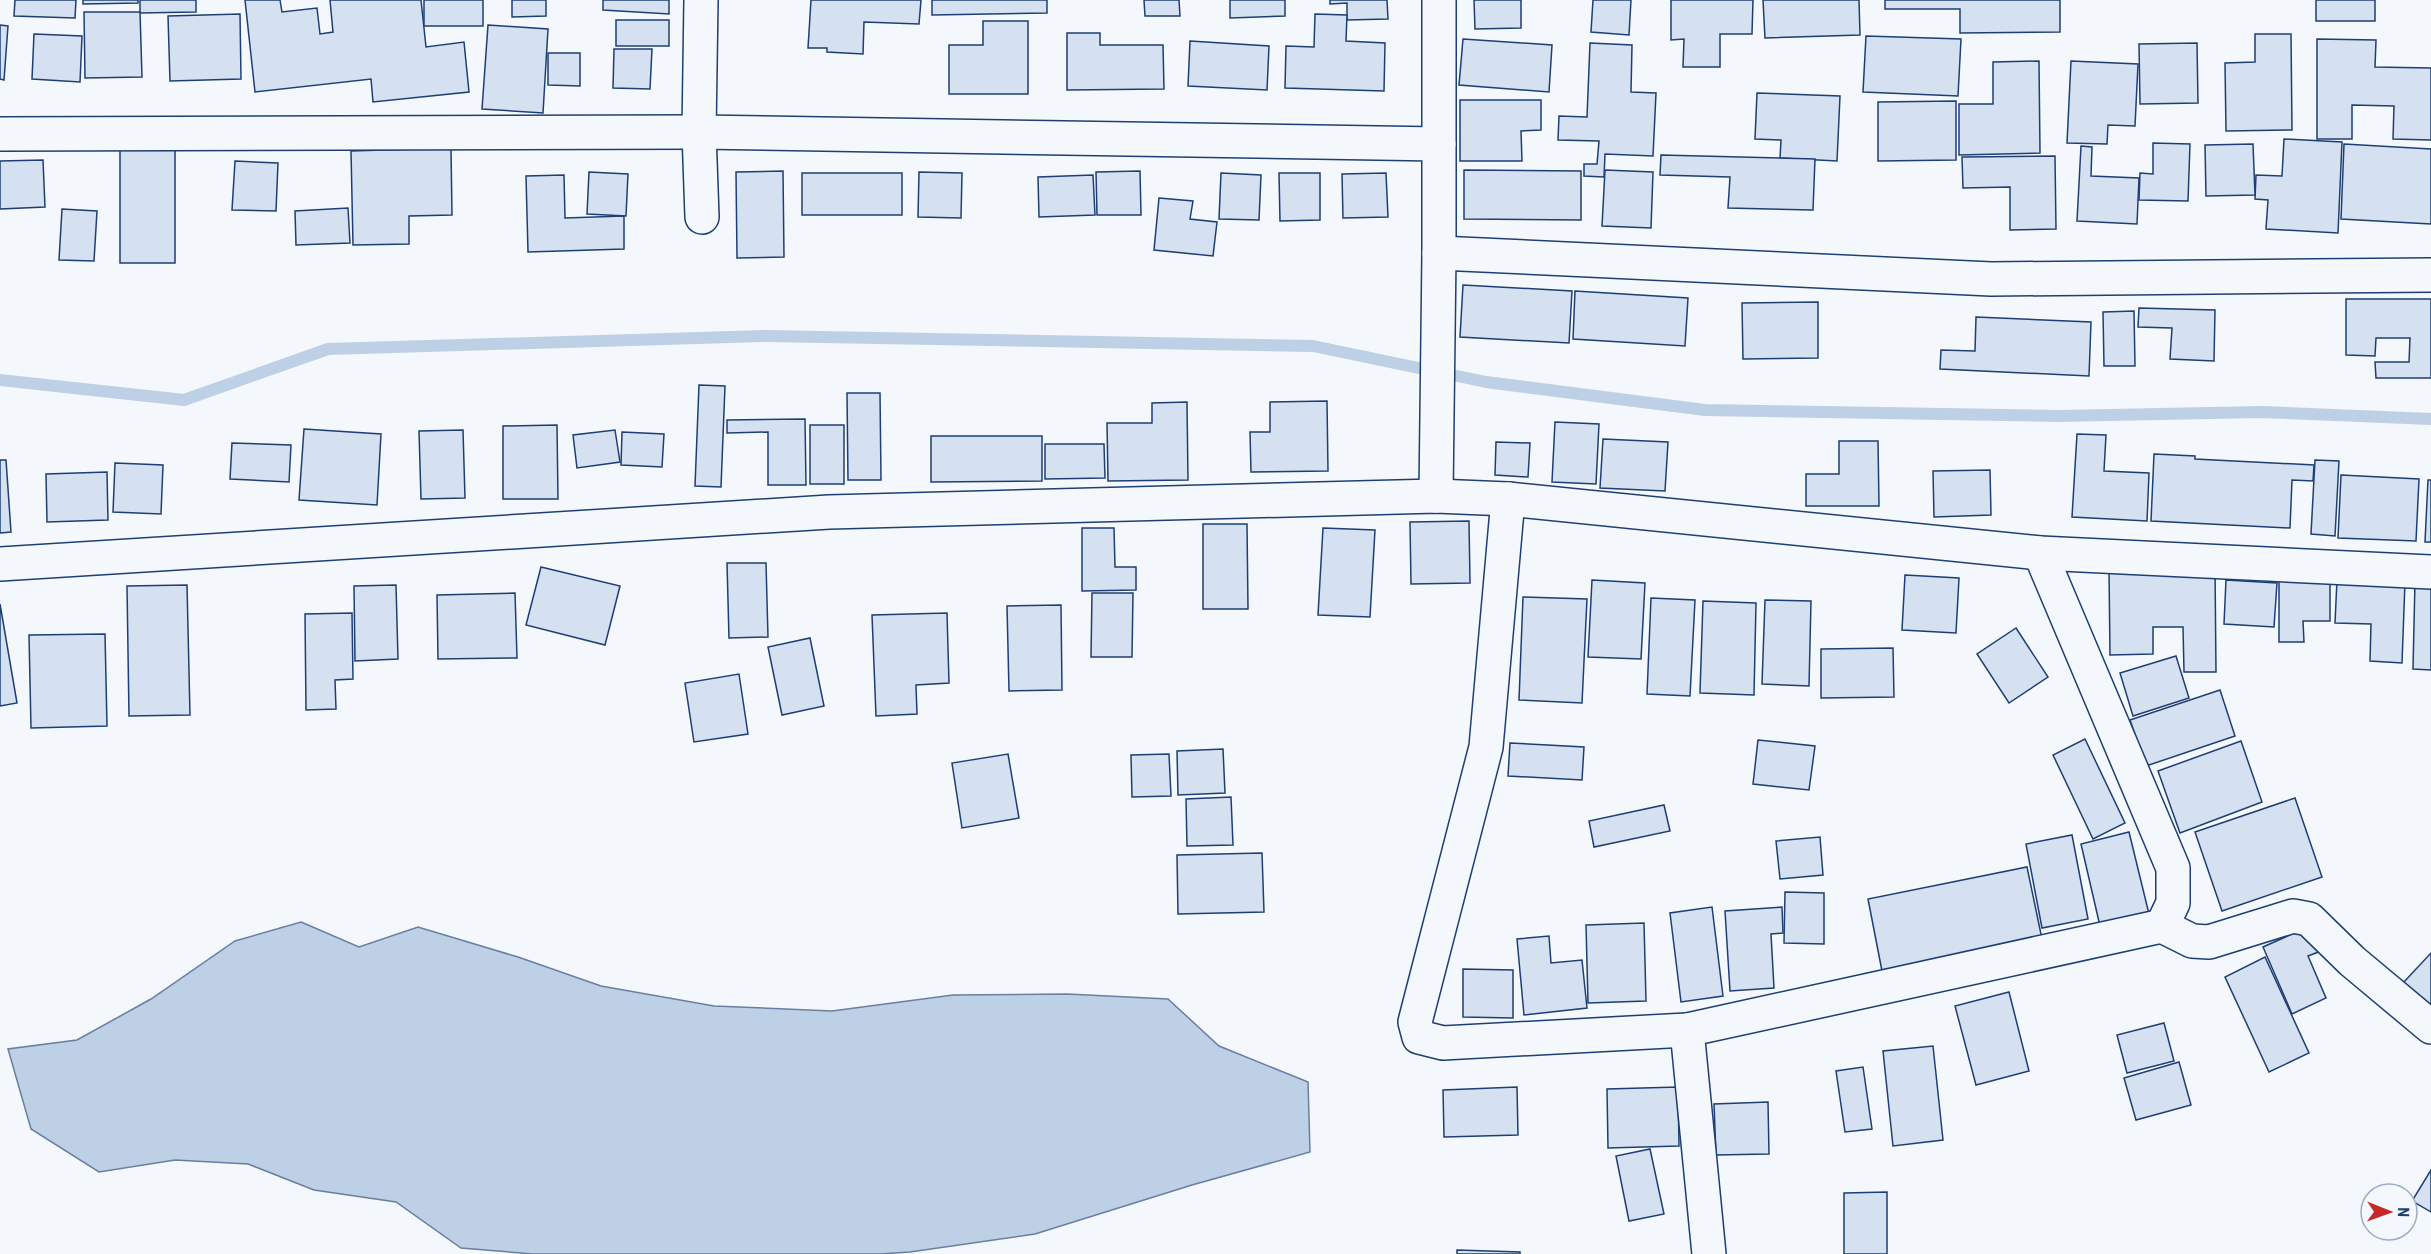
<svg xmlns="http://www.w3.org/2000/svg" width="2431" height="1254" viewBox="0 0 2431 1254" font-family="'Roboto Condensed',sans-serif">
<style>
.water{fill:#bed0e5;stroke:#687fa3;stroke-width:1.5}
.lines{fill:none;stroke-linecap:round;stroke-linejoin:round}
.stream{stroke:#bed0e5;stroke-width:12}
.building{fill:#d5e0f0;stroke:#1d3f73;stroke-width:1.5}
.street-casing{stroke:#1d3f73;stroke-width:36}
.street{stroke:#f4f7fb;stroke-width:33}
</style>
<rect width="100%" height="100%" fill="#f4f7fb"/>
<path class="water" d="M301,922L359,947L418,927L518,957L601,986L714,1006L832,1011L953,995L1067,994L1168,999L1219,1046L1308,1082L1310,1152L1192,1185L1035,1234L910,1252L880,1254H533L461,1248L396,1202L314,1190L248,1164L175,1160L99,1172L31,1129L8,1049L77,1040L151,999L235,941Z"/>
<g class="lines">
<path class="stream" d="M0,380L184,400L328,349L765,336L1313,346L1486,382L1705,410L2059,416L2261,412L2431,419"/>
</g>
<g class="building">
<path d="M15,0H76L75,18L14,16Z"/>
<path d="M83,0H138V3L83,4Z"/>
<path d="M140,0H196V12L140,13Z"/>
<path d="M245,0H280L282,12L317,8L320,34L333,32L330,0H421L426,47L464,42L469,92L373,102L371,79L255,92Z"/>
<rect x="424" y="0" width="59" height="26"/>
<path d="M512,0H546V16L512,17Z"/>
<path d="M603,0H669V14L603,10Z"/>
<path d="M811,0H921L919,24L864,22L863,54L827,52V48H808Z"/>
<path d="M932,0H1047V13L932,15Z"/>
<path d="M1144,0H1179L1180,16H1145Z"/>
<path d="M1230,0H1285V16L1230,18Z"/>
<path d="M1330,0H1387L1388,19L1347,20V3L1330,4Z"/>
<path d="M1474,0H1521V28L1475,29Z"/>
<path d="M1593,0H1631L1629,35L1591,32Z"/>
<path d="M1671,0H1753L1752,34H1720V67H1683L1684,39L1671,40Z"/>
<path d="M1763,0H1859L1860,35L1765,38Z"/>
<path d="M1885,0H2060V32L1960,33V9H1885Z"/>
<rect x="2316" y="0" width="59" height="21"/>
<path d="M84,12H140L142,77L85,78Z"/>
<path d="M240,14L241,79L170,81L168,16Z"/>
<path d="M1315,14L1347,15L1346,41L1385,43L1384,91L1285,88L1286,46L1314,47Z"/>
<rect x="616" y="20" width="53" height="26"/>
<path d="M983,21H1028V94H949V45H983Z"/>
<path d="M0,25L8,26L4,80L0,79Z"/>
<path d="M488,25L548,29L543,113L482,109Z"/>
<path d="M1067,33H1100V45H1163L1164,89L1067,90Z"/>
<path d="M34,34L82,36L80,82L32,79Z"/>
<path d="M2255,34H2291L2292,130L2226,131L2225,63L2255,62Z"/>
<path d="M1866,36L1961,39L1958,96L1863,92Z"/>
<path d="M1463,39L1552,45L1549,92L1459,85Z"/>
<path d="M2317,39L2376,40L2375,67L2431,68V140L2393,139L2394,106L2352,105V139H2317Z"/>
<path d="M1190,41L1269,46L1267,90L1188,86Z"/>
<path d="M1590,43L1632,45L1631,92L1656,93L1653,156L1605,154L1604,177L1584,176V164H1597L1599,141L1558,140L1559,116L1587,117Z"/>
<path d="M2197,43L2198,103L2140,104L2139,44Z"/>
<path d="M614,49H652L650,89L613,88Z"/>
<path d="M548,53H580V86L548,85Z"/>
<path d="M2039,61L2040,153L1959,155V104H1993V62Z"/>
<path d="M2071,61L2138,64L2135,126L2108,125L2107,144L2067,143Z"/>
<path d="M1757,93L1840,96L1837,161L1780,158L1781,140L1755,139Z"/>
<path d="M1460,100H1541V130L1521,131L1522,161H1460Z"/>
<path d="M1956,101V160L1878,161V102Z"/>
<path d="M2284,139L2342,142L2338,233L2266,229L2268,200L2255,199L2256,175L2282,176Z"/>
<path d="M175,142V263H120V143Z"/>
<path d="M2153,143L2190,144L2188,201L2139,200L2140,173L2153,174Z"/>
<path d="M2253,144L2255,195L2206,196L2205,145Z"/>
<path d="M2344,144L2431,149V224L2341,219Z"/>
<path d="M2081,146L2092,147L2091,176L2139,178L2137,224L2077,221Z"/>
<path d="M451,148L452,215L409,216V244L353,245L351,151Z"/>
<path d="M1661,155L1815,159L1813,210L1728,208L1730,177L1660,175Z"/>
<path d="M2055,156L2056,229L2010,230V187L1963,188L1962,157Z"/>
<path d="M43,160L45,207L0,209V161Z"/>
<path d="M235,161L278,163L276,211L232,210Z"/>
<path d="M1464,170L1581,171V220L1464,219Z"/>
<path d="M1605,170L1653,172L1651,228L1602,226Z"/>
<path d="M783,171L784,257L737,258L736,172Z"/>
<path d="M1140,171L1141,215H1097L1096,172Z"/>
<path d="M589,172L628,174L626,216L587,214Z"/>
<path d="M919,172L962,173L961,218L918,217Z"/>
<rect x="802" y="173" width="100" height="42"/>
<path d="M1221,173L1261,175L1259,220L1219,219Z"/>
<path d="M1279,173H1320V220L1280,221Z"/>
<path d="M1386,173L1388,217L1343,218L1342,174Z"/>
<path d="M564,175L565,218L624,216V249L528,252L526,176Z"/>
<path d="M1093,175L1095,215L1039,217L1038,177Z"/>
<path d="M1159,198L1193,201L1190,219L1217,222L1213,256L1154,250Z"/>
<path d="M348,208L350,243L296,245L295,211Z"/>
<path d="M62,209L97,211L94,261L59,260Z"/>
<path d="M1463,285L1572,291L1569,343L1460,337Z"/>
<path d="M1575,291L1688,298L1685,346L1573,339Z"/>
<path d="M2346,299H2431V378H2376L2375,362H2409L2410,338H2376L2375,356L2346,355Z"/>
<path d="M1818,302V358L1743,359L1742,303Z"/>
<path d="M2139,308L2215,310L2214,361L2170,359L2172,328L2138,327Z"/>
<path d="M2134,311L2135,366H2104L2103,312Z"/>
<path d="M1976,317L2091,322L2089,376L1940,369L1941,350L1975,351Z"/>
<path d="M699,385L725,386L721,487L695,486Z"/>
<path d="M847,393H880L881,480H848Z"/>
<path d="M1327,401L1328,471L1251,472L1250,432H1270V402Z"/>
<path d="M1187,402L1188,480L1108,481L1107,423H1152V403Z"/>
<path d="M805,419L806,485H768V432L727,433V420Z"/>
<path d="M1555,422L1599,424L1596,484L1552,482Z"/>
<path d="M557,425L558,499H503V426Z"/>
<rect x="810" y="425" width="34" height="59"/>
<path d="M304,429L381,434L377,505L299,500Z"/>
<path d="M463,430L465,498L421,499L419,431Z"/>
<path d="M615,430L620,462L577,468L573,435Z"/>
<path d="M622,432L664,434L662,467L621,465Z"/>
<path d="M2077,434L2106,435L2104,471L2149,473L2147,521L2072,517Z"/>
<path d="M931,436H1042V481L931,482Z"/>
<path d="M1603,439L1668,442L1665,491L1600,488Z"/>
<path d="M1839,441H1878L1879,506H1806V474H1839Z"/>
<path d="M1496,442L1530,443L1528,477L1495,475Z"/>
<path d="M232,443L291,445L289,482L230,479Z"/>
<path d="M1045,444H1104L1105,478L1045,479Z"/>
<path d="M2154,454L2195,456V459L2314,465L2313,481L2292,480L2290,528L2151,521Z"/>
<path d="M0,460H6L11,532L0,533Z"/>
<path d="M2315,460L2339,461L2335,536L2311,534Z"/>
<path d="M115,463L163,465L161,514L113,512Z"/>
<path d="M1990,470L1991,515L1934,517L1933,471Z"/>
<path d="M107,472L108,520L47,522L46,474Z"/>
<path d="M2341,475L2419,479L2416,541L2338,538Z"/>
<path d="M2428,480H2431V542H2425Z"/>
<path d="M1469,521L1470,583L1411,584L1410,522Z"/>
<path d="M1203,524H1247L1248,609H1203Z"/>
<path d="M1082,528H1114L1115,567H1136V590L1082,591Z"/>
<path d="M1323,528L1375,530L1370,617L1318,615Z"/>
<path d="M727,563H766L768,637L729,638Z"/>
<path d="M541,567L620,586L605,645L526,625Z"/>
<path d="M2215,567L2216,672H2184L2183,627H2153V654L2110,655L2109,569Z"/>
<path d="M1905,575L1959,578L1956,633L1902,630Z"/>
<path d="M2330,576V621H2303L2304,642H2279V577Z"/>
<path d="M1592,580L1645,583L1641,659L1588,657Z"/>
<path d="M2226,580L2277,583L2274,627L2224,624Z"/>
<path d="M2337,580L2405,582L2402,663L2370,661L2371,624L2335,623Z"/>
<path d="M2415,581L2431,582V670L2413,669Z"/>
<path d="M187,585L190,715L129,716L127,586Z"/>
<path d="M396,585L398,659L355,661L354,586Z"/>
<path d="M515,593L517,658L438,659L437,595Z"/>
<path d="M1092,593H1133L1132,657H1091Z"/>
<path d="M1523,597L1587,599L1582,703L1519,700Z"/>
<path d="M1651,598L1695,600L1690,696L1647,694Z"/>
<path d="M1765,600L1811,601L1809,686L1762,684Z"/>
<path d="M1703,601L1756,603L1754,695L1700,693Z"/>
<path d="M0,604L17,703L0,706Z"/>
<path d="M1061,605L1062,690L1009,691L1007,606Z"/>
<path d="M352,613L353,679L335,680L336,709L306,710L305,614Z"/>
<path d="M947,613L949,683L916,685L917,714L876,716L872,615Z"/>
<path d="M2016,628L2048,677L2009,703L1977,654Z"/>
<path d="M105,634L107,726L31,728L29,635Z"/>
<path d="M810,638L824,706L782,715L768,647Z"/>
<path d="M1893,648L1894,697L1821,698V649Z"/>
<path d="M2176,656L2189,698L2133,716L2120,673Z"/>
<path d="M739,674L748,734L694,742L685,683Z"/>
<path d="M2220,690L2235,736L2146,766L2130,720Z"/>
<path d="M2085,739L2125,823L2093,839L2053,755Z"/>
<path d="M1758,740L1815,746L1809,790L1753,784Z"/>
<path d="M2241,741L2262,802L2180,833L2158,771Z"/>
<path d="M1510,743L1584,747L1582,780L1508,776Z"/>
<path d="M1223,749L1225,793L1178,795L1177,751Z"/>
<path d="M1008,754L1019,818L962,828L952,763Z"/>
<path d="M1169,754L1171,796L1132,797L1131,755Z"/>
<path d="M1231,797L1233,845L1187,846L1186,799Z"/>
<path d="M2295,798L2322,877L2222,911L2195,832Z"/>
<path d="M1664,805L1670,831L1594,847L1589,821Z"/>
<path d="M2129,832L2149,914L2100,926L2081,844Z"/>
<path d="M2072,835L2088,919L2042,928L2026,844Z"/>
<path d="M1820,837L1823,875L1780,879L1776,841Z"/>
<path d="M1262,853L1264,912L1178,914L1177,855Z"/>
<path d="M2027,867L2042,939L1882,971L1868,899Z"/>
<path d="M1785,892L1824,893V944L1784,943Z"/>
<path d="M1712,907L1723,996L1681,1002L1670,913Z"/>
<path d="M1782,907L1783,933L1771,934L1774,988L1730,991L1725,911Z"/>
<path d="M1644,923L1646,1001L1588,1003L1586,925Z"/>
<path d="M2310,926L2321,951L2308,956L2326,998L2292,1014L2263,947Z"/>
<path d="M1549,936L1551,963L1582,960L1587,1008L1524,1015L1517,939Z"/>
<path d="M2431,953V1009L2403,983Z"/>
<path d="M2265,957L2309,1053L2269,1072L2225,977Z"/>
<path d="M1463,969L1513,970V1018L1463,1017Z"/>
<path d="M2009,992L2029,1071L1976,1085L1955,1006Z"/>
<path d="M2164,1023L2174,1061L2127,1073L2117,1035Z"/>
<path d="M1933,1046L1943,1140L1893,1146L1883,1051Z"/>
<path d="M2179,1062L2191,1105L2136,1120L2124,1078Z"/>
<path d="M1863,1067L1872,1129L1845,1132L1836,1071Z"/>
<path d="M1517,1087L1518,1135L1444,1137L1443,1090Z"/>
<path d="M1678,1087L1679,1146L1608,1148L1607,1089Z"/>
<path d="M1768,1102L1769,1154L1716,1155L1714,1104Z"/>
<path d="M1650,1149L1664,1214L1629,1221L1616,1156Z"/>
<path d="M2431,1170V1212L2412,1201Z"/>
<path d="M1887,1192V1254H1844V1193Z"/>
<path d="M1457,1250L1520,1252V1254H1457Z"/>
</g>
<g class="lines">
<g class="street-casing">
<g id="street">
<path d="M701,0L699,132L702,217"/>
<path d="M0,134L699,132L1439,144"/>
<path d="M1439,253L1991,279L2431,275"/>
<path d="M1436,496L1439,253V0"/>
<path d="M1508,499L1486,747L1415,1022L1419,1037L1443,1043L1687,1030L2162,926L2173,903V868L2040,553"/>
<path d="M0,564L829,512L1436,496L1508,499L2040,553L2431,572"/>
<path d="M2162,926L2192,941L2209,942L2293,916L2309,919L2352,961L2431,1027"/>
<path d="M1687,1030L1709,1254"/>
</g>
</g>
<use href="#street" class="street"/>
</g>
<g transform="translate(2389 1212) rotate(91)"><circle r="28" fill="#f4f7fb" stroke="#9eadc5" stroke-width="1.5"/>
<path d="M0-4.5L10 22L0 15L-10 22Z" fill="#c62828"/>
<text y="-9" font-size="16" font-weight="bold" text-anchor="middle" fill="#1d3f73">N</text>
</g>
</svg>
